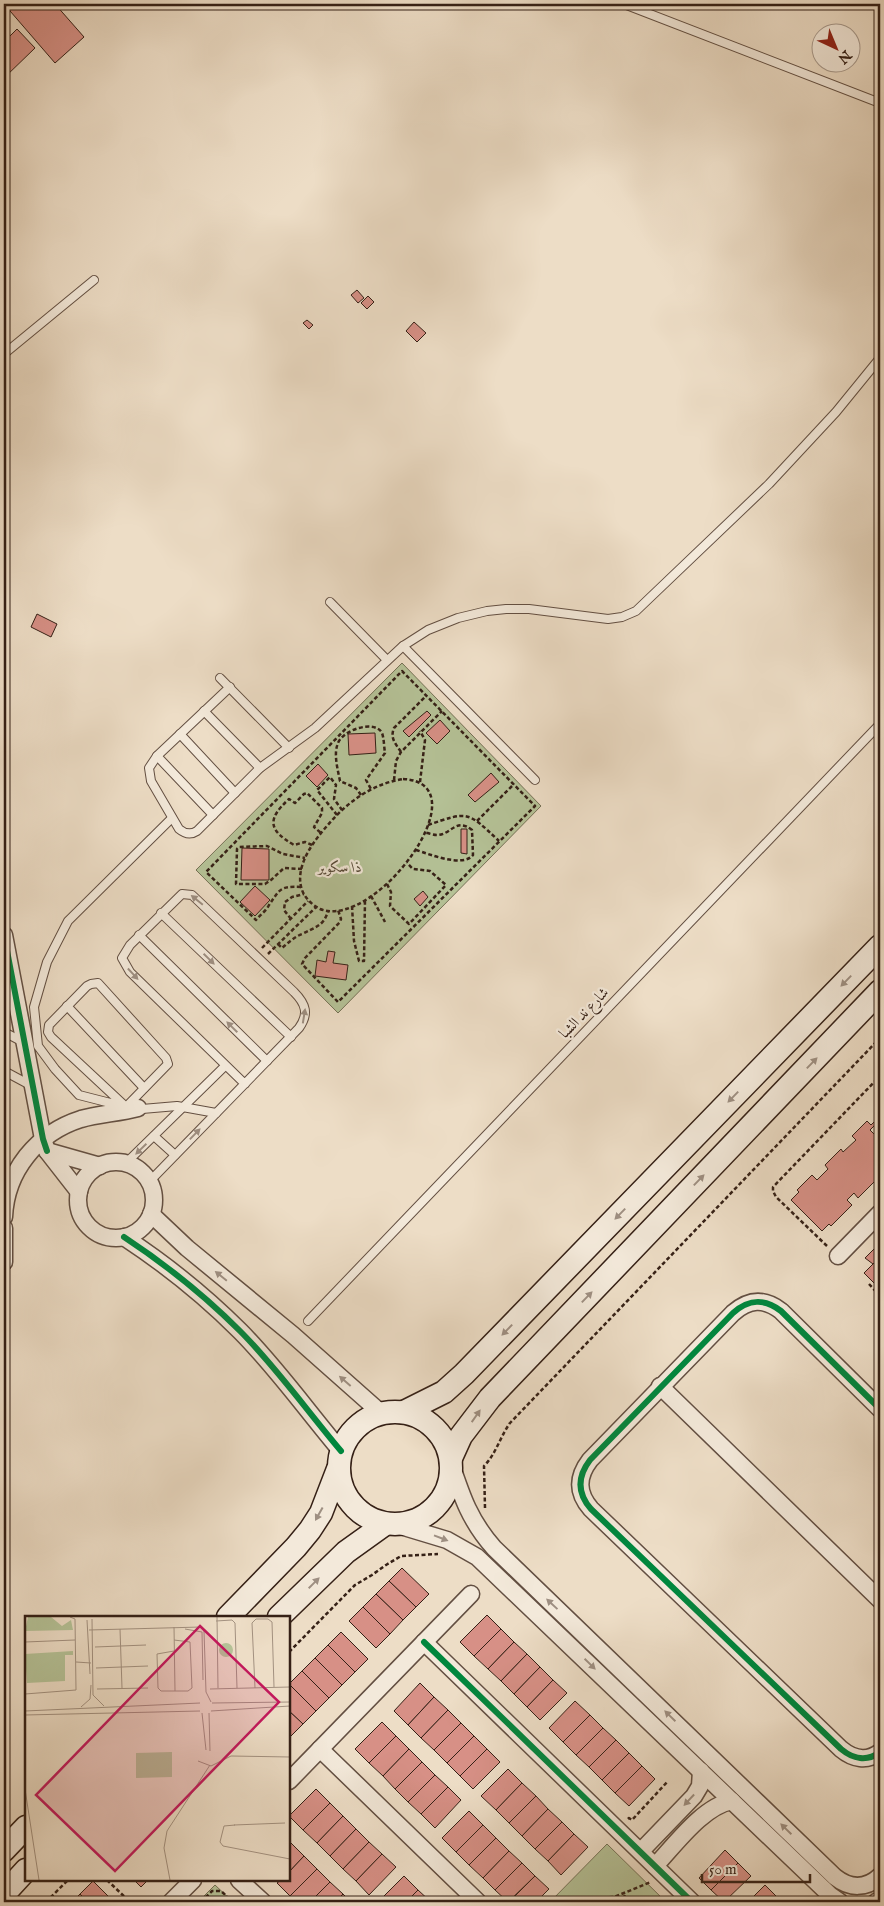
<svg xmlns="http://www.w3.org/2000/svg" width="884" height="1906" viewBox="0 0 884 1906" font-family="'IM FELL English',Amiri,serif">
<style>
.green{fill:#b5c297;stroke:#757156}
.building{fill:#d79086;stroke:#352016}
.lines{fill:none;stroke-linecap:round;stroke-linejoin:round}
.lane-casing{stroke:#634f42;stroke-width:10}
.street-casing{stroke:#634f42;stroke-width:19}
.secondary-casing{stroke:#352016;stroke-width:25}
.path{stroke:#352016;stroke-width:2.5;stroke-dasharray:4 2.5;stroke-linecap:butt}
.lane{stroke:#f3e9da;stroke-width:8}
.street{stroke:#f3e9da;stroke-width:16}
.secondary{stroke:#f3e9da;stroke-width:22}
.cycleway-casing{stroke:#f3e9da;stroke-width:9}
.cycleway{stroke:#00873e;stroke-width:6}
.oneway{fill:#9e8f82}
.labels{text-anchor:middle;dominant-baseline:central;stroke-width:4.5;stroke-linejoin:round;paint-order:stroke}
.park-label{font-size:15px;font-style:italic;fill:#554836;stroke:#f3e9da}
.street-label{font-size:15px;fill:#352016;stroke:#f3e9da}
.inset-road{fill:none;stroke:#a39180;stroke-width:1}
.view{fill:#c2185b;fill-opacity:0.15;stroke:#c2185b;stroke-width:2.5}
.inset-edge{fill:none;stroke:#352016;stroke-width:2.5}
</style>
<rect width="100%" height="100%" fill="#edddc6"/>
<filter id="stains"><feTurbulence type="fractalNoise" baseFrequency=".004" numOctaves="4"/><feColorMatrix values="0 0 0 0 .2 0 0 0 0 .09 0 0 0 0 .02 0 0 0 .5 -.17"/></filter>
<radialGradient id="worn" r=".72"><stop offset=".6" stop-color="#630" stop-opacity="0"/><stop offset="1" stop-color="#630" stop-opacity=".3"/></radialGradient>
<g class="green">
<path d="M402,663L541,806L338,1013L196,870Z"/>
<path d="M607,1844L664,1900L662,1902H550Z"/>
<path d="M215,1885L233,1902H198Z"/>
</g>
<g class="building">
<path d="M4,4H55L84,37L55,63Z"/>
<path d="M17,29L35,48L4,78V42Z"/>
<path d="M357,290L364,298L358,303L351,295Z"/>
<path d="M368,296L374,302L367,309L361,303Z"/>
<path d="M307,320L313,325L309,329L303,323Z"/>
<path d="M414,322L426,333L417,342L406,331Z"/>
<path d="M37,614L57,624L51,637L31,627Z"/>
<path d="M427,711L431,715L409,737L403,731Z"/>
<path d="M440,720L450,731L437,744L426,733Z"/>
<path d="M375,733L376,753L349,755L348,734Z"/>
<path d="M318,764L328,775L317,787L306,776Z"/>
<path d="M491,773L499,782L475,802L468,795Z"/>
<path d="M461,829H467V854L461,853Z"/>
<path d="M242,848L269,849V880H241Z"/>
<path d="M255,886L270,900L255,916L240,902Z"/>
<path d="M423,891L428,897L420,906L414,899Z"/>
<path d="M328,951L335,952L333,963L348,965L346,980L315,976L317,960L326,962Z"/>
<path d="M880,1116V1122L879,1121L870,1130L880,1140V1166L874,1172L879,1177L858,1198L854,1193L847,1200L852,1205L831,1226L829,1224L822,1231L791,1200L799,1192L797,1190L812,1175L817,1180L828,1169L825,1165L841,1149L843,1152L856,1140L852,1136L867,1121L871,1125Z"/>
<path d="M880,1243V1257L873,1264L865,1258Z"/>
<path d="M880,1257V1285L878,1287L864,1273Z"/>
<path d="M402,1568L429,1594L416,1607L389,1581Z"/>
<path d="M389,1581L416,1607L403,1620L376,1594Z"/>
<path d="M376,1594L403,1620L390,1634L363,1607Z"/>
<path d="M363,1607L390,1634L376,1648L349,1621Z"/>
<path d="M487,1615L501,1629L474,1656L460,1642Z"/>
<path d="M501,1629L514,1642L488,1669L474,1656Z"/>
<path d="M341,1632L368,1659L355,1672L328,1645Z"/>
<path d="M514,1642L527,1654L501,1681L488,1669Z"/>
<path d="M328,1645L355,1672L342,1685L315,1658Z"/>
<path d="M527,1654L540,1667L514,1694L501,1681Z"/>
<path d="M315,1658L342,1685L329,1698L302,1671Z"/>
<path d="M540,1667L553,1680L527,1707L514,1694Z"/>
<path d="M302,1671L329,1698L316,1711L289,1684Z"/>
<path d="M553,1680L567,1693L540,1720L527,1707Z"/>
<path d="M420,1683L434,1697L408,1725L394,1711Z"/>
<path d="M289,1684L316,1711L303,1724L289,1711Z"/>
<path d="M434,1697L448,1710L421,1738L408,1725Z"/>
<path d="M575,1701L590,1715L563,1742L549,1728Z"/>
<path d="M448,1710L461,1723L434,1750L421,1738Z"/>
<path d="M289,1711L303,1724L289,1738Z"/>
<path d="M590,1715L603,1728L576,1755L563,1742Z"/>
<path d="M382,1722L396,1736L369,1763L355,1749Z"/>
<path d="M461,1723L474,1736L447,1763L434,1750Z"/>
<path d="M603,1728L616,1740L589,1767L576,1755Z"/>
<path d="M396,1736L409,1749L383,1776L369,1763Z"/>
<path d="M474,1736L487,1749L460,1776L447,1763Z"/>
<path d="M616,1740L629,1753L602,1780L589,1767Z"/>
<path d="M409,1749L422,1762L395,1789L383,1776Z"/>
<path d="M487,1749L500,1762L473,1789L460,1776Z"/>
<path d="M629,1753L642,1766L615,1793L602,1780Z"/>
<path d="M422,1762L435,1775L408,1802L395,1789Z"/>
<path d="M642,1766L655,1779L629,1806L615,1793Z"/>
<path d="M508,1769L522,1783L496,1810L481,1796Z"/>
<path d="M435,1775L448,1787L421,1814L408,1802Z"/>
<path d="M522,1783L536,1796L509,1823L496,1810Z"/>
<path d="M448,1787L461,1800L435,1828L421,1814Z"/>
<path d="M316,1789L330,1803L303,1830L289,1816Z"/>
<path d="M536,1796L548,1809L522,1836L509,1823Z"/>
<path d="M330,1803L343,1816L317,1843L303,1830Z"/>
<path d="M548,1809L562,1822L535,1849L522,1836Z"/>
<path d="M469,1811L483,1825L456,1852L442,1838Z"/>
<path d="M343,1816L356,1829L330,1856L317,1843Z"/>
<path d="M562,1822L574,1834L548,1861L535,1849Z"/>
<path d="M483,1825L496,1838L469,1865L456,1852Z"/>
<path d="M356,1829L369,1842L343,1869L330,1856Z"/>
<path d="M574,1834L588,1847L561,1875L548,1861Z"/>
<path d="M496,1838L509,1851L483,1878L469,1865Z"/>
<path d="M369,1842L382,1854L356,1881L343,1869Z"/>
<path d="M291,1843L304,1856L289,1872V1845Z"/>
<path d="M725,1850L738,1863L711,1890L699,1878Z"/>
<path d="M509,1851L522,1863L495,1890L483,1878Z"/>
<path d="M382,1854L396,1867L369,1895L356,1881Z"/>
<path d="M304,1856L317,1869L290,1896L277,1883L281,1880H289V1872Z"/>
<path d="M522,1863L535,1876L508,1902L495,1890Z"/>
<path d="M738,1863L751,1876L724,1902L711,1890Z"/>
<path d="M317,1869L330,1882L310,1902H297L290,1896Z"/>
<path d="M404,1876L418,1890L406,1902H378Z"/>
<path d="M535,1876L549,1889L536,1902H509Z"/>
<path d="M134,1880H148L141,1887Z"/>
<path d="M93,1881L114,1902H88L80,1894Z"/>
<path d="M330,1882L343,1894L335,1902H310Z"/>
<path d="M765,1885L779,1899L776,1902H748Z"/>
<path d="M418,1890L431,1902H406Z"/>
<path d="M80,1894L88,1902H72Z"/>
<path d="M343,1894L351,1902H335Z"/>
</g>
<g class="lines">
<g class="lane-casing">
<g id="lane">
<path d="M624,4L880,103"/>
<path d="M4,354L94,280"/>
<path d="M330,602L387,660"/>
<path d="M403,646L535,780"/>
<path d="M220,678L289,748"/>
<path d="M230,687L157,756L149,768L151,781L179,829C185,834 191,835 197,831L260,768L315,728L403,646L428,630L458,618L487,611L506,609H529L608,619L622,617L636,611L769,484L836,412L880,358"/>
<path d="M204,711L260,768"/>
<path d="M180,734L235,793"/>
<path d="M157,756L213,815"/>
<path d="M172,818L68,921L47,962L34,1007L38,1046L55,1069L79,1095L126,1107L165,1067L168,1064L166,1058L98,983L91,984L87,986L49,1025L48,1032L51,1037L126,1107L142,1109L177,1106L216,1113"/>
<path d="M161,913L291,1037"/>
<path d="M139,935L267,1061"/>
<path d="M67,1006L144,1088"/>
<path d="M4,1032L23,1042"/>
<path d="M4,1071L32,1086"/>
<path d="M154,1136L175,1155"/>
<path d="M126,1163L225,1066"/>
<path d="M149,1182L299,1028C309,1014 306,1004 294,992L192,895L182,894L130,945L122,958L130,972L245,1084"/>
<path d="M308,1321L880,724"/>
</g>
</g>
<g class="street-casing">
<g id="street">
<path d="M4,935L43,1139L47,1151"/>
<circle cx="116" cy="1200" r="38"/>
<path d="M79,1192L47,1151L100,1166"/>
<path d="M151,1214L187,1248L293,1335L381,1413"/>
<path d="M4,1217C6,1171 37,1133 81,1119C99,1114 119,1113 138,1108"/>
<path d="M4,1228V1262"/>
<path d="M124,1237C165,1264 205,1296 240,1331C276,1367 308,1412 341,1451"/>
<path d="M838,1256L880,1213"/>
<path d="M660,1386L880,1600"/>
<path d="M880,1409L781,1311C764,1298 749,1299 733,1313L590,1460C577,1477 577,1493 591,1509L841,1749C853,1759 867,1762 880,1752"/>
<path d="M451,1464C462,1497 470,1521 494,1548L835,1877C850,1889 866,1889 880,1876"/>
<path d="M394,1524L447,1540L477,1557L830,1895L840,1902"/>
<path d="M424,1642L692,1902"/>
<path d="M320,1749L478,1902"/>
<path d="M289,1781L471,1594"/>
<path d="M641,1851L694,1796L700,1786L701,1771"/>
<path d="M655,1866C675,1845 703,1806 732,1801"/>
<path d="M239,1880L263,1902"/>
<path d="M171,1902L193,1880"/>
<path d="M876,1902L880,1900"/>
</g>
</g>
<g class="secondary-casing">
<g id="secondary">
<circle cx="395" cy="1468" r="56"/>
<path d="M404,1412L444,1392L464,1374L880,946"/>
<path d="M451,1458L461,1436L490,1398L880,991"/>
<path d="M228,1617L296,1547L310,1530L321,1513L338,1469"/>
<path d="M279,1617L346,1552L385,1524"/>
<path d="M4,1850L26,1827"/>
<path d="M4,1894L26,1870"/>
</g>
</g>
<g class="path">
<path d="M401,752C395,743 390,738 394,728L426,696"/>
<path d="M403,779C484,783 376,931 320,909C312,905 305,898 302,890C294,867 313,842 327,826C347,802 372,784 403,779Z"/>
<path d="M394,780L396,761L401,752L442,711"/>
<path d="M420,782L425,740L420,731"/>
<path d="M361,795L356,788L340,781C338,771 334,756 337,746C340,730 375,719 382,733C384,738 384,747 385,753L366,780L371,789"/>
<path d="M337,815L317,790L330,777L336,785L334,799L342,810"/>
<path d="M477,821L514,784"/>
<path d="M428,825C469,811 467,811 499,841"/>
<path d="M312,845L305,842L294,845C268,830 267,819 289,799L295,803L304,794L307,793L322,808V813L314,827L321,833"/>
<path d="M416,850C429,854 463,868 473,855L472,830C456,817 451,835 437,835C433,835 428,833 424,832"/>
<path d="M302,869L284,868L271,880L265,884H236L237,849L239,847L267,846L283,854L305,858"/>
<path d="M387,884L391,892L390,906L409,924L446,885L430,871L413,869L407,863"/>
<path d="M301,887C280,886 280,889 269,905C266,911 260,915 256,920L206,872L402,671L535,806L338,1002L302,964L305,958L340,922L341,919L338,910"/>
<path d="M371,896L385,922"/>
<path d="M352,906L354,941L359,961H364L365,900"/>
<path d="M291,919L284,910L285,902L292,897L304,894"/>
<path d="M278,944L282,948C288,943 294,937 302,934C315,927 324,926 328,911"/>
<path d="M262,948L308,901"/>
<path d="M268,954L316,907"/>
<path d="M827,1246L776,1197L773,1191V1187L880,1076"/>
<path d="M869,1284L880,1296"/>
<path d="M485,1508L484,1466C496,1454 500,1437 510,1423L880,1038"/>
<path d="M289,1652L355,1585L372,1575L386,1565L401,1556L438,1554"/>
<path d="M628,1819L629,1818L632,1820L668,1781"/>
<path d="M107,1880L130,1902"/>
<path d="M46,1902L68,1880"/>
<path d="M201,1902L212,1891H221L233,1902"/>
<path d="M584,1902L592,1898L614,1897L651,1882"/>
<path d="M621,1902L625,1895"/>
</g>
<use href="#lane" class="lane"/>
<use href="#street" class="street"/>
<use href="#secondary" class="secondary"/>
<g class="cycleway-casing">
<g id="cycleway">
<path d="M4,935L43,1139L47,1151"/>
<path d="M124,1237C165,1264 205,1296 240,1331C276,1367 308,1412 341,1451"/>
<path d="M880,1409L781,1311C764,1298 749,1299 733,1313L590,1460C577,1477 577,1493 591,1509L841,1749C853,1759 867,1762 880,1752"/>
<path d="M424,1642L692,1902"/>
</g>
</g>
<use href="#cycleway" class="cycleway"/>
</g>
<defs><path id="oneway-solid" d="M-6-.8H1V-3.2L6.5 0L1 3.2V.8H-6Z" transform="scale(1.25)"/></defs>
<g class="oneway">
<use href="#oneway-solid" transform="translate(197 900) rotate(-141)"/>
<use href="#oneway-solid" transform="translate(209 959) rotate(44)"/>
<use href="#oneway-solid" transform="translate(133 974) rotate(47)"/>
<use href="#oneway-solid" transform="translate(846 981) rotate(134)"/>
<use href="#oneway-solid" transform="translate(304 1016) rotate(-81)"/>
<use href="#oneway-solid" transform="translate(232 1027) rotate(-135)"/>
<use href="#oneway-solid" transform="translate(812 1063) rotate(-46)"/>
<use href="#oneway-solid" transform="translate(733 1097) rotate(134)"/>
<use href="#oneway-solid" transform="translate(195 1134) rotate(-46)"/>
<use href="#oneway-solid" transform="translate(141 1149) rotate(136)"/>
<use href="#oneway-solid" transform="translate(699 1180) rotate(-46)"/>
<use href="#oneway-solid" transform="translate(620 1214) rotate(134)"/>
<use href="#oneway-solid" transform="translate(221 1276) rotate(-141)"/>
<use href="#oneway-solid" transform="translate(587 1297) rotate(-46)"/>
<use href="#oneway-solid" transform="translate(507 1330) rotate(134)"/>
<use href="#oneway-solid" transform="translate(345 1381) rotate(-139)"/>
<use href="#oneway-solid" transform="translate(476 1416) rotate(-55)"/>
<use href="#oneway-solid" transform="translate(319 1514) rotate(119)"/>
<use href="#oneway-solid" transform="translate(441 1538) rotate(21)"/>
<use href="#oneway-solid" transform="translate(314 1583) rotate(-45)"/>
<use href="#oneway-solid" transform="translate(552 1604) rotate(-137)"/>
<use href="#oneway-solid" transform="translate(590 1664) rotate(44)"/>
<use href="#oneway-solid" transform="translate(670 1716) rotate(-136)"/>
<use href="#oneway-solid" transform="translate(689 1800) rotate(133)"/>
<use href="#oneway-solid" transform="translate(786 1829) rotate(-136)"/>
</g>
<g class="labels">
<g class="park-label">
<text x="340" y="867">ذا سكوير</text>
</g>
<g class="street-label">
<text transform="translate(584 1013) rotate(-46)">شارع ند الشبا</text>
</g>
</g>
<g transform="translate(25 1616)">
<rect width="265" height="265" fill="#edddc6"/>
<path d="M3,1H26L37,10L46,4L48,14L0,15ZM194 34a7 7 0 1 1 14 0a7 7 0 1 1-14 0ZM48,35V39H40V65L2,67L0,38ZM147,136V161L111,162V137Z" fill="#b5c297"/>
<path class="inset-road" d="M192,1L193,72M67,3L68,79L79,90M62,4L65,58M191,5L207,4L210,7L212,72M149,11L150,75M95,13L97,72M160,13L177,16L178,64M64,14L176,11L179,15L181,76L186,86M149,24L165,26L167,72L163,75H136L133,72L132,38L149,35M0,26L50,24M70,31L121,29M51,46L66,47M71,52L123,50M230,72L227,7L231,3H243L247,6L249,71M72,73L123,72M185,73L265,71M0,78L51,74L50,3L45,1M187,87L265,86M56,91L65,83L66,69M0,95L175,87M186,95L265,90M177,97L181,134M184,97L185,135M0,99L175,95M173,145L186,150L206,140L265,141M0,173L14,264M209,209L260,207M210,209L199,210L195,226L198,230L265,243M145,264L139,232L142,215L185,149"/>
<path class="view" d="M175,10L254,86L90,255L11,179Z"/>
<rect width="265" height="265" class="inset-edge"/>
</g>
<rect width="884" height="1906" fill="none" stroke="#edddc6" stroke-width="20"/>
<rect x="5" y="5" width="874" height="1896" fill="none" stroke="#352016" stroke-width="2.5"/>
<rect x="10" y="10" width="864" height="1886" fill="none" stroke="#352016"/>
<g transform="translate(836 48) rotate(136)"><circle r="24" fill="#f3e9da" stroke="#a7998c"/>
<path d="M0-4L9 19L0 12L-9 19Z" fill="#8f2418"/>
<text y="-8" font-size="14" font-weight="bold" text-anchor="middle" fill="#352016">N</text>
</g>
<path d="M702 1874v8h108v-8" fill="none" stroke="#352016" stroke-width="2.5"/>
<text x="709" y="1874" font-size="15" fill="#352016" stroke="#f3e9da" stroke-width="4" paint-order="stroke">50 m</text>
<rect width="100%" height="100%" filter="url(#stains)"/>
<rect width="100%" height="100%" fill="url(#worn)"/>
</svg>
